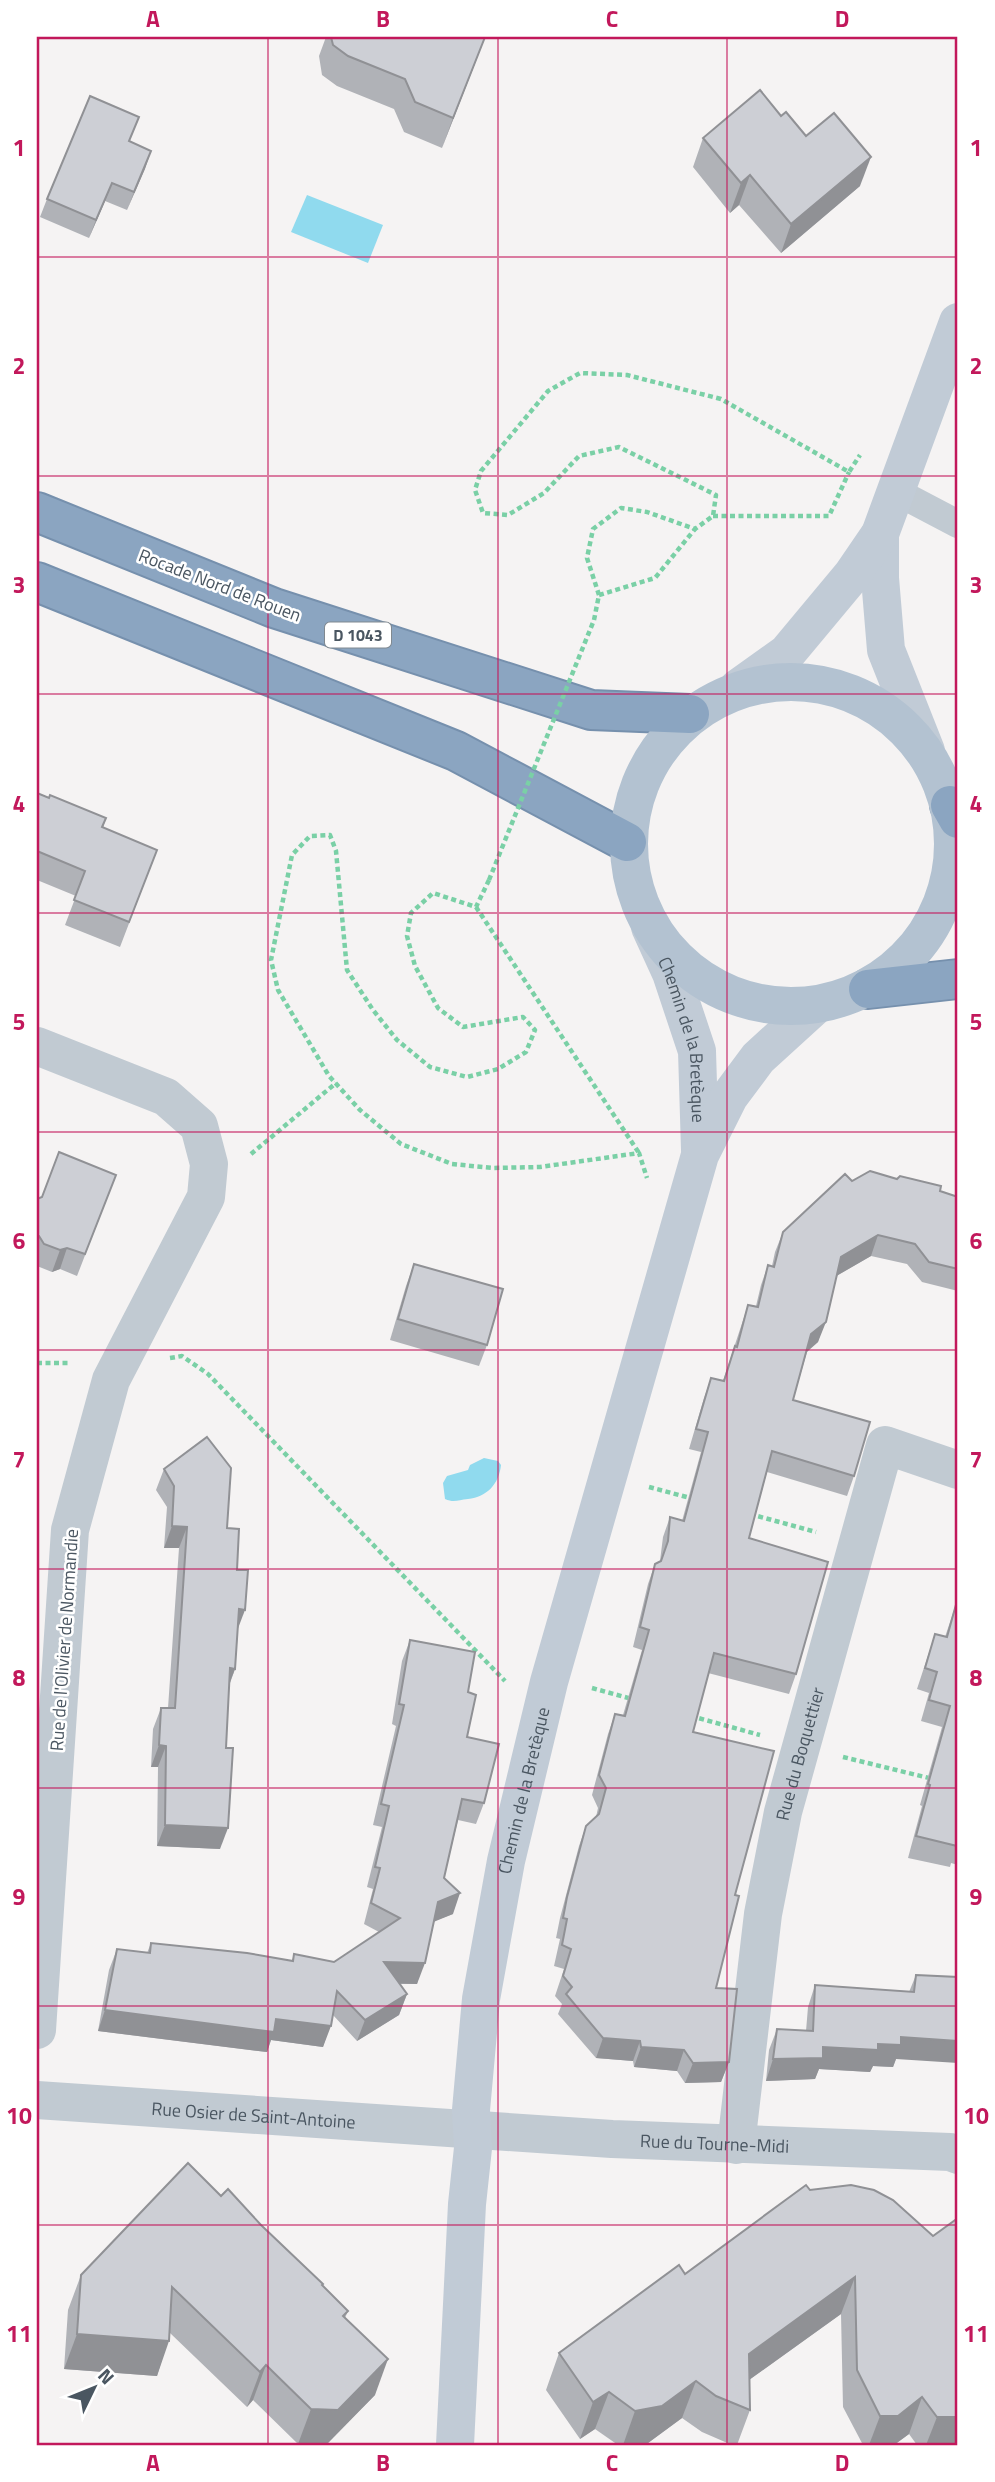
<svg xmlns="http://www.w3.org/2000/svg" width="995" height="2482" viewBox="0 0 995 2482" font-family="'Titillium Web',sans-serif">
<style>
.water{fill:#90daee}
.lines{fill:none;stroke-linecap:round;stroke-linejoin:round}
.highway-casing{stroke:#7690ad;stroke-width:42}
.path{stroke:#7ad0a6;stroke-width:4.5;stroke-dasharray:5 3.5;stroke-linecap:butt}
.lane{stroke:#c1cad2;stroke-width:28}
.street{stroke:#c1cad2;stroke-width:38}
.secondary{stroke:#c1cbd6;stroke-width:38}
.primary{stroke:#b3c2d1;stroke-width:38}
.highway{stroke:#8ba5c1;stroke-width:38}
.path-bridge{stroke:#7ad0a6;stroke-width:4.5;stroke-dasharray:5 3.5;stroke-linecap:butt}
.wall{fill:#b0b2b7}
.shaded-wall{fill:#909195}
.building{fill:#cdcfd5;stroke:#909195;stroke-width:2}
.grid{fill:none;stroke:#c2185b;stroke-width:2;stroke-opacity:0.55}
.labels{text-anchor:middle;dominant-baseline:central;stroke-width:5;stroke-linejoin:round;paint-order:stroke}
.shield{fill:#fff;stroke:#808990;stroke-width:2}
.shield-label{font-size:16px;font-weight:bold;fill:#4a5661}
.street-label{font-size:18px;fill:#4a5661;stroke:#fff}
.neatline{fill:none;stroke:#c2185b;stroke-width:2.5}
.grid-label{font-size:23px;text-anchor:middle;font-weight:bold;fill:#c2185b}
</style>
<rect width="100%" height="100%" fill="#f5f3f3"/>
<g class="water">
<path d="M307,195L383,225L368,263L291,232Z"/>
<path d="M484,1458L498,1461L501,1465C499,1484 487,1497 468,1499C458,1500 454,1503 445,1499L443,1483L447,1476L468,1470L470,1465Z"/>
</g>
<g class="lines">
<g class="highway-casing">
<g id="highway">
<path d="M37,512L274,608L591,710L690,714"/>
<path d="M37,582L456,751L627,842"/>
<path d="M950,805L958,819"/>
<path d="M868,989L958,979"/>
</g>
</g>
<g class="path">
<path d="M713,516H829L849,472"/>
<path d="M599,595L655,578L695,529"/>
<path d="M594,620L599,595L587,558L593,529L621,508L647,512L695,529L713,516L716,495L619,447L579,456L544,493L508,515L483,513L475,490L481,471L548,391L580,373L627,375L721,399L849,472L860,455"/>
<path d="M489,880L476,907L433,893L411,913L407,936L415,966L438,1008L463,1027L523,1017L535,1030L526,1052L498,1069L467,1077L430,1067L397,1040L373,1010L347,970L336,851L330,835L310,836L292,855L271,960L278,990L329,1076L360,1110L401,1144L452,1164L493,1168L540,1167L639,1153L647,1178"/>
<path d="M476,907L639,1153"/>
<path d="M251,1154L336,1083"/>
<path d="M170,1358L182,1356L208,1374L505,1681"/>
<path d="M37,1363H71"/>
<path d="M649,1487L694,1499"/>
<path d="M750,1514L816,1532"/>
<path d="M592,1688L632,1699"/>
<path d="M691,1716L760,1735"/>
<path d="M843,1757L933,1779"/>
</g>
<path class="lane" d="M895,491L958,524"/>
<g class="street">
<path d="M37,1046L166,1097L199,1126L209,1164L206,1197L111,1380L70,1530L37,2030"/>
<path id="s1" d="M37,2100L612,2139L950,2152L958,2155"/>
<path id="s2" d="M736,2145L763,1914L783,1812L885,1445L958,1470"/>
</g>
<g class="secondary">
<path d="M880,534V578L886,650L926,751"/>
<path d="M738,688L787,653L852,575L880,534L958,322"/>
<path id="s3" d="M650,927L671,973L697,1051L700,1150"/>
<path id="s4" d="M455,2445L467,2204L473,2148L471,2110L481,1999L506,1861L549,1682L700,1155L729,1097L758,1058L814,1007"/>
</g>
<circle class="primary" cx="791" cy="844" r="162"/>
<use href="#highway" class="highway"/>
<path class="path-bridge" d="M489,880L594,620"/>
</g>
<g class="wall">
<path d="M326,37H485L442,148L404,132L394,109L337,86L322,75L319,56Z"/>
<path d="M781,116L806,136L860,186L781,253L739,205L730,213L693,167L703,138Z"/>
<path d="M151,151L127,210L105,201L89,238L40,217L47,199Z"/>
<path d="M37,793L106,818L103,828L157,850L120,947L65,925L76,896L37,880Z"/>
<path d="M852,1181L940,1191L958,1197V1291L922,1282L907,1264L871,1256L836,1276L818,1342L807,1352L793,1400L854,1476L847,1496L767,1472L749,1538L796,1674L789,1694L708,1673L693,1732L735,1895L716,1988L729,2062L721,2082L685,2083L677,2071L634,2067L633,2061L596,2058L558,2014L562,2004L555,1996L564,1969L554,1966L560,1939L556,1938L560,1918L579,1846L586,1826L596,1817L598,1808L592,1795L608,1734L615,1714L623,1715L642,1650L633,1647L648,1584L655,1564L660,1561L663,1537L670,1517L682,1521L701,1452L689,1449L704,1398L711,1378L723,1381L748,1305L756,1306L761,1285L768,1265L772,1266L775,1252L783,1232Z"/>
<path d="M108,1196L77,1276L60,1269L52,1272L37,1266V1199Z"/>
<path d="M414,1264L487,1345L479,1366L390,1340L406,1286Z"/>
<path d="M164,1469L227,1528L237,1570L238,1631L235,1669L229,1686L220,1849L157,1846L158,1767H151L153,1729L161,1708H168L179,1548H164L167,1507L156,1490Z"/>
<path d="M957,1601L958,1865L951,1863L950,1867L908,1858L922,1806L920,1805L942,1727L921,1721L929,1693L917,1689L935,1634L945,1637Z"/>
<path d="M410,1640L468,1692L467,1737L484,1803L476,1824L458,1820L444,1878L453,1914L434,1921L417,1984H399L407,1994L399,2015L357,2041L333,2015L323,2047L271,2040L267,2052L98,2031L109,1970L117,1949L147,1953L151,1943L292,1961L294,1954L334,1962L379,1932L364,1924L373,1889L367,1887L382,1827L373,1825L396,1726L392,1724L402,1661Z"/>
<path d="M916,1975L958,1977L896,2059L893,2067L873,2066L870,2072L819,2069L815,2079L766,2081L769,2050L777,2029L806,2031L808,2007L815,1985L909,1992Z"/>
<path d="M806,2185L958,2445H917L909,2434L894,2445H863L843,2407L841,2314L749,2380L750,2410L737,2445H732L702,2432L682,2418L648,2443L636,2445H618L595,2429L580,2439L546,2390L559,2353L685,2274Z"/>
<path d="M221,2196L261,2225L348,2311L345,2318L375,2395L326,2445L298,2444L253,2400L247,2407L170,2333L157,2376L64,2369L68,2310L81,2275Z"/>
</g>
<g class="shaded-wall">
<path d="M485,37L476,61L442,148L453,118Z"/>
<path d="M151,151L145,169L127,210L134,192Z"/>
<path d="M871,157L860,186L781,253L791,224Z"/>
<path d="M750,175L739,205L730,213L741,183Z"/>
<path d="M112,183L105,201L89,238L96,220Z"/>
<path d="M878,1235L871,1256L833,1278L841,1257Z"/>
<path d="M67,1248L60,1269L52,1272L60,1250Z"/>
<path d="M826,1322L818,1342L804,1354L811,1334Z"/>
<path d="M172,1526L187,1527L179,1548H164Z"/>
<path d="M239,1609L245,1610L237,1631Z"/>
<path d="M230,1668L235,1669L227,1690Z"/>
<path d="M159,1745L166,1746L158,1767H151Z"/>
<path d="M165,1825L228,1828L220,1849L157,1846Z"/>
<path d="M460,1893L453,1914L431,1923L438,1902Z"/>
<path d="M384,1962L425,1963L417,1984L376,1983Z"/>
<path d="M407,1994L399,2015L357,2041L365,2020Z"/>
<path d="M105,2010L276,2019L331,2026L323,2047L271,2040L267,2052L98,2031Z"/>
<path d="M901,2037L958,2041V2063L896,2059L893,2067L873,2066L870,2072L819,2069L815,2079L766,2081L773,2059L823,2047L878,2044Z"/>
<path d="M603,2038L640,2041L633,2061L596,2058Z"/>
<path d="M641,2047L684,2050L677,2071L634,2067Z"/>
<path d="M729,2062L721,2082L685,2083L693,2063Z"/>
<path d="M855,2277L841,2314L735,2390L749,2354Z"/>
<path d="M77,2334L169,2341L157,2376L64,2369Z"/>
<path d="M388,2359L375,2395L326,2445L298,2444L311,2409Z"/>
<path d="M266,2365L253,2400L247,2407L260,2372Z"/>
<path d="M696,2381L682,2418L648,2443L636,2445H623L635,2411Z"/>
<path d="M609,2392L595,2429L580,2439L593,2402Z"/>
<path d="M922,2397L909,2434L894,2445H869L880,2416Z"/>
<path d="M937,2417H958V2445H926Z"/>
</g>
<g class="building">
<path d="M331,37H485L453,118L415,102L405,79L348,56L333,45Z"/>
<path d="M760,90L781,116L786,112L806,136L834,113L871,157L791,224L750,175L741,183L703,138Z"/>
<path d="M90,96L139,117L129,141L151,151L134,192L112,183L96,220L47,199Z"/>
<path d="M37,793L49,798L50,795L106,818L102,827L157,850L129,922L74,900L85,871L37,851Z"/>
<path d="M59,1152L116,1175L85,1254L67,1248L60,1250L44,1244L39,1236L37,1235V1199L42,1197Z"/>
<path d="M870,1171L897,1179L900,1176L941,1186L940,1191L958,1197V1269L929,1262L915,1244L878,1235L841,1257L826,1322L811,1334L793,1400L870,1422L854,1476L772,1451L749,1538L828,1562L796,1674L714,1653L693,1732L774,1751L735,1895L739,1896L716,1988L737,1989L729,2062L693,2063L684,2050L641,2047L640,2041L603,2038L566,1994L572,1987L563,1976L571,1949L562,1945L567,1919L563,1918L567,1897L586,1826L599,1814L606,1788L599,1775L615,1714L625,1716L649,1630L640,1627L655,1564L661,1561L668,1541L670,1517L684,1521L708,1432L696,1429L711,1378L724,1381L735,1346L737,1347L748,1305L758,1307L768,1265L774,1267L783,1232L845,1174L852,1181Z"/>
<path d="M414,1264L503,1289L487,1345L398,1319Z"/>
<path d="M207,1437L231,1468L227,1528L239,1529L237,1570H248L245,1610L239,1609L235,1669L230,1668L226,1748H233L228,1828L165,1825L166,1746L159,1745L161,1708H175L187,1527L172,1526L174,1486L164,1469Z"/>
<path d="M957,1601L958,1843L957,1846L916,1836L930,1785L928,1784L950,1706L929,1700L937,1672L925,1668L935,1634L947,1637Z"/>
<path d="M410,1640L475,1652L468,1692L476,1695L467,1737L499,1744L484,1803L462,1799L444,1878L460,1893L438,1902L425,1963L384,1962L407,1994L365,2020L337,1991L331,2026L276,2019L274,2032L105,2010L117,1949L150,1953L151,1943L247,1953L293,1961L294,1954L334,1962L400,1918L371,1903L380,1868L375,1867L389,1806L381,1804L404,1705L399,1704Z"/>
<path d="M916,1975L958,1977V2041L901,2037V2045L878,2044V2050L823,2047V2058L773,2059L777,2029L813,2031L815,1985L914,1992Z"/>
<path d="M188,2163L221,2196L228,2189L261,2225L323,2284L322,2285L348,2311L343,2316L388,2359L338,2410L311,2409L266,2365L260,2372L172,2287L169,2341L77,2334L81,2275Z"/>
<path d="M806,2185L810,2190L851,2185L874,2190L893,2200L933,2236L958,2218V2417H937L922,2397L898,2416H880L857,2370L855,2277L749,2354L750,2410L716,2396L696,2381L662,2406L635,2411L609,2392L593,2402L559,2353L679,2265L685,2274Z"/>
</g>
<path class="grid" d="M268,37V2445M498,37V2445M727,37V2445M37,257H958M37,476H958M37,694H958M37,913H958M37,1132H958M37,1350H958M37,1569H958M37,1788H958M37,2006H958M37,2225H958"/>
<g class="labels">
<rect class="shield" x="325" y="622.5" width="66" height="25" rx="5"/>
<g class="shield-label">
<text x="358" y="635">D 1043</text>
</g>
<g class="street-label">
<text transform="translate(220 585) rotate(21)">Rocade Nord de Rouen</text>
<text stroke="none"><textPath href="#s3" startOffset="119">Chemin de la Bretèque</textPath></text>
<text transform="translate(64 1640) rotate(-86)">Rue de l'Olivier de Normandie</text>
<text stroke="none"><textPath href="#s2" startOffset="397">Rue du Boquettier</textPath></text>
<text stroke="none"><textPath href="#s4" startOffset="660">Chemin de la Bretèque</textPath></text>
<text stroke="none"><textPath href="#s1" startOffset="217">Rue Osier de Saint-Antoine</textPath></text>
<text stroke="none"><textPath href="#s1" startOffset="679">Rue du Tourne-Midi</textPath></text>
</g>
</g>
<rect width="995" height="2482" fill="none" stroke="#ffffff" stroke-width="77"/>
<g transform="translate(94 2388) rotate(47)" stroke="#ffffff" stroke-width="5" paint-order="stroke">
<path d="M0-5L12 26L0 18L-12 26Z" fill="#4a5661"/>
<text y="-10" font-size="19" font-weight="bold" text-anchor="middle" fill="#4a5661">N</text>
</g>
<rect x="38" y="38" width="918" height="2406" class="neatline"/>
<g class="grid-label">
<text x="153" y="27">A</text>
<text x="383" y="27">B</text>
<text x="612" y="27">C</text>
<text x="842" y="27">D</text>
<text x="19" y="156">1</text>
<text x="976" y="156">1</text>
<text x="19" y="374">2</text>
<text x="976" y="374">2</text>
<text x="19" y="593">3</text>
<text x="976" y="593">3</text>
<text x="19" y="812">4</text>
<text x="976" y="812">4</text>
<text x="19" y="1030">5</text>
<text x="976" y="1030">5</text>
<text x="19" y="1249">6</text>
<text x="976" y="1249">6</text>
<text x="19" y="1468">7</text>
<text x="976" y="1468">7</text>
<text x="19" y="1686">8</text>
<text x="976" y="1686">8</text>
<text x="19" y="1905">9</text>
<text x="976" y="1905">9</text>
<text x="19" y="2124">10</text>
<text x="976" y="2124">10</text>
<text x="19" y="2342">11</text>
<text x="976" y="2342">11</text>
<text x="153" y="2471">A</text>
<text x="383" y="2471">B</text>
<text x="612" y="2471">C</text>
<text x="842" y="2471">D</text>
</g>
</svg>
